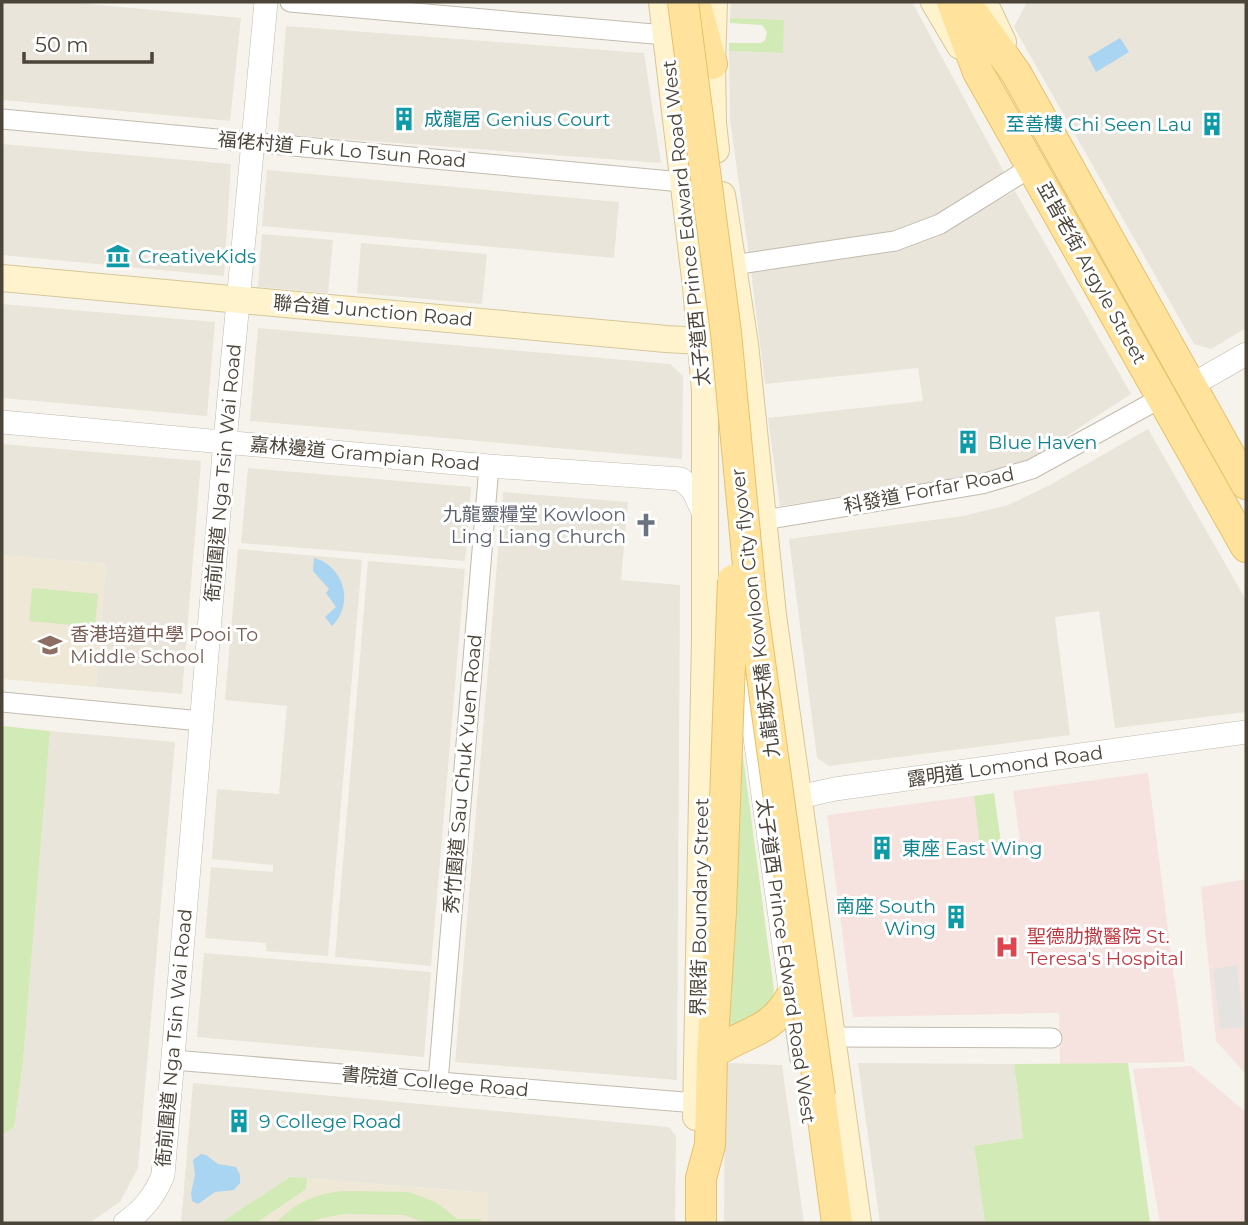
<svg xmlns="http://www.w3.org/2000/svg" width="1248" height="1225" viewBox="0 0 1248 1225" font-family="Montserrat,'Noto Sans TC',sans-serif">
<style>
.residential{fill:#eae5da}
.education{fill:#efe8d6}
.medical{fill:#f6e3e0}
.green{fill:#d2eab5}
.parking{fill:#e5e3e0}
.water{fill:#a9d4f2}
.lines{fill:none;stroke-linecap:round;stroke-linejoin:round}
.minor-casing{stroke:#c2bbae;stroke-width:21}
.tertiary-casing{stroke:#c2bbae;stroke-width:24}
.secondary-casing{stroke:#d6c79b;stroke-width:28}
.primary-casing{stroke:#e6c16a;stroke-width:32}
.minor{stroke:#fff;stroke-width:19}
.tertiary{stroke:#fff;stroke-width:23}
.secondary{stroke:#fff3cd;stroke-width:26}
.primary{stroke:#ffe39c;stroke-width:30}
.primary-bridge-casing{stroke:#e6c16a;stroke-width:32;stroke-linecap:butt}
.primary-bridge{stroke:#ffe39c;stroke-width:30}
.labels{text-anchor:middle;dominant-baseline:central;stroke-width:6;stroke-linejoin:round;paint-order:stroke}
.culture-label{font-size:19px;fill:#0d838f;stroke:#fff;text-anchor:start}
.street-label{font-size:19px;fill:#4b4439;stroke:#fff}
.worship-label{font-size:19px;fill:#5b616d;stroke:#fff;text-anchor:end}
.education-label{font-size:19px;fill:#785e54;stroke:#fff;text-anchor:start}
.health-label{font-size:19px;fill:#be3a42;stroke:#fff;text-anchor:start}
</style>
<rect width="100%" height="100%" fill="#f6f3ec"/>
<g class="residential">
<path d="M2,2H66L241,18L230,121L2,100Z"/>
<path d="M731,2H912L1004,172L936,219L891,234L749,255L730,120L729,51L782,53L784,21L730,18Z"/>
<path d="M1027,2H1246V328L1211,349L1194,344L1014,27Z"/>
<path d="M286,26L644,53L661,163L278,134Z"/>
<path d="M2,144L231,164L224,276L2,255Z"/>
<path d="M267,170L619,202L614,258L262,226Z"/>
<path d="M1015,191L1131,394L1025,463L979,476L935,484L780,506L768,418L923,401L918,368L765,384L751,271L945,230Z"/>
<path d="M262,234L333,240L328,293L258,287Z"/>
<path d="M361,243L487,254L482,304L357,293Z"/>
<path d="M2,304L215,322L207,416L2,398Z"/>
<path d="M258,328L670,364L683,376L682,459L250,421Z"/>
<path d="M1148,429L1246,600V712L1115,728L1099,611L1055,617L1070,735L829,766L817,758L789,539L963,516L1008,505L1050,485Z"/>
<path d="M2,444L201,461L182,694L96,687L106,564L2,555Z"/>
<path d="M248,468L471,487L465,561L241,543Z"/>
<path d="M503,492L628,502L621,580L680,585L677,1080L455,1062Z"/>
<path d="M238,549L362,560L328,956L266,951V943L205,938L211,867L273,872V865L212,859L217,789L279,794L287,706L225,700Z"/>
<path d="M368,561L465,569L431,966L335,957Z"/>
<path d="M50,731L175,742L138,1168L120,1202L89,1223H2V1135L14,1127L23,1062Z"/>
<path d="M204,953L431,972L424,1057L197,1037Z"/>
<path d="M725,1063L782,1065L804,1223H724Z"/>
<path d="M858,1063L1014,1064L1023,1138L974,1146L985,1223H880Z"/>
<path d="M193,1083L669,1127L676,1136L675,1223H488V1193L290,1177L220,1223H181Z"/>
</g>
<g class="education">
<path d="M2,555L106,564L96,687L2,679Z"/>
<path d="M290,1177L488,1193V1223H220Z"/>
</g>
<g class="medical">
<path d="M1148,773L1185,1062L1060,1064L1059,1013L853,1017L827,815L974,796L981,845L1020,840L1013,791Z"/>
<path d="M1246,879V1074L1216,1041L1201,887Z"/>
<path d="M1191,1066L1246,1112V1223H1160L1133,1069Z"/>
</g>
<g class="green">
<path d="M730,18L784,20L783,53L729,51V43H761L765,40L767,32L762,25L730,23Z"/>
<path d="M32,588L98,594L95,627L29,621Z"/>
<path d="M2,726L50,731L23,1062L14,1127L2,1135Z"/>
<path d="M741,741L774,990C769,1016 743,1021 721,1031Z"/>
<path d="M994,793L1001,843L980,845L974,796Z"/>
<path d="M1128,1063L1150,1223H985L974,1146L1023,1138L1014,1064Z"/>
<path d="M290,1177L307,1178L306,1189L256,1223H220Z"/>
<path d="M344,1191L409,1192L437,1203L457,1219H481V1223H426L404,1215L345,1214L322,1218L310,1223H276C295,1203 316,1193 344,1191Z"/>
</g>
<path class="parking" d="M1237,965L1244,1027L1220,1029L1213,969Z"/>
<g class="water">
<path d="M1120,38L1129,52L1096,72L1088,57Z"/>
<path d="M314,558C344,566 355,604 332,626L325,617L336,607L326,593L329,589L313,571Z"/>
<path d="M201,1154L206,1155L218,1164L236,1167L240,1175V1183L234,1190L215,1192L198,1204L192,1201L191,1193L195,1175L193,1160Z"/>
</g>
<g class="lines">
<g class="minor-casing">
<g id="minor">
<path d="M290,2L665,35"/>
<path d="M2,119L682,182"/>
<path d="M733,265L895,241L940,224L1033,166"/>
<path d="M764,520L982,484L1032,469L1161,398"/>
<path d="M2,702L201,721"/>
<path d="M791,996L800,1059"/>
<path d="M834,1037L1052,1038"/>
<path d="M173,1060L696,1103"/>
<path d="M438,1082L489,466"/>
</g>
</g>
<g class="tertiary-casing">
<g id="tertiary">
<path d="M1190,386L1246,354"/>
<path d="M2,422L489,466L681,479L693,490L704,514"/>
<path d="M727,667L746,697L752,716L791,996"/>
<path d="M764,802L799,797L835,789L1246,732"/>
<path d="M125,1223C143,1210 155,1196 163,1175L225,441L266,2"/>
</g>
</g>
<g class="secondary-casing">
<g id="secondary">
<path d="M662,2L696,287L705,390V637L696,1117"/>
<path d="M714,2L712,64L713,123L716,150"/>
<path d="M934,2L960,46"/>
<path d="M984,2L1003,42"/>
<path d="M722,195L745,344L773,615L858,1223"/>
<path d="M2,278L666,339L719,342"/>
</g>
</g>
<g class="primary-casing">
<g id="primary">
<path d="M695,2L712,64"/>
<path d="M952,2L978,72L1246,547"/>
<path d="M965,2L1016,73L1246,484"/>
<path d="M712,1054C743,1032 772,1033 791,996"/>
<path d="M820,1096L837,1223"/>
<path d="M701,1223V1178L710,1145L712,1054L721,911"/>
</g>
</g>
<use href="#minor" class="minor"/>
<use href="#tertiary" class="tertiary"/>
<use href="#secondary" class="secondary"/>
<use href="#primary" class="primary"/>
<g class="primary-bridge-casing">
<g id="primary-bridge">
<path d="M683,2L726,333L751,597L820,1096"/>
<path d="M721,911L733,580"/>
</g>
</g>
<use href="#primary-bridge" class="primary-bridge"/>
</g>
<defs>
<g id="building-bare" transform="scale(1.89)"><path d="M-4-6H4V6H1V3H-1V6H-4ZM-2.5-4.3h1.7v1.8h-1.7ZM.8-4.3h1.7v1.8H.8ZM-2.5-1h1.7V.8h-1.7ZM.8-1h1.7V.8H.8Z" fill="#0f9aa8" stroke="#fff" stroke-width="2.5" paint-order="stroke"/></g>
<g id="museum-bare" transform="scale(1.89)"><path d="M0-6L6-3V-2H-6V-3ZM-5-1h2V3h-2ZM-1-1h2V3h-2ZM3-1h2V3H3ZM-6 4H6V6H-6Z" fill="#0f9aa8" stroke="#fff" stroke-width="2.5" paint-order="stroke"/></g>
<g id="church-bare" transform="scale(1.89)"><path d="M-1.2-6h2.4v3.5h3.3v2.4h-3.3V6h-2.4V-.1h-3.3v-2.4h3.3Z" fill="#6b7280" stroke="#fff" stroke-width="2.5" paint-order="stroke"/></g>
<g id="school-bare" transform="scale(1.89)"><path d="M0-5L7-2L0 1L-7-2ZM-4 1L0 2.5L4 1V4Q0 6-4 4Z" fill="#8d6e63" stroke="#fff" stroke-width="2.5" paint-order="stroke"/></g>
<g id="hospital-bare" transform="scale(1.89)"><path d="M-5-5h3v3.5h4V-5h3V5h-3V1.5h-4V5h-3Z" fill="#e0444e" stroke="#fff" stroke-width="2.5" paint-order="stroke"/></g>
</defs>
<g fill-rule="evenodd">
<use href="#building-bare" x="404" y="119"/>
<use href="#building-bare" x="1212" y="124"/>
<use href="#museum-bare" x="118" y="256"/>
<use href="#building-bare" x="968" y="442"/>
<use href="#church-bare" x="646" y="525"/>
<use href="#school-bare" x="50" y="645"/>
<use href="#building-bare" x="882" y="848"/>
<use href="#building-bare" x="956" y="917"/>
<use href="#hospital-bare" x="1007" y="947"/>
<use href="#building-bare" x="239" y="1121"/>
</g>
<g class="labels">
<g class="culture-label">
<text x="424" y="119">成龍居 Genius Court</text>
<text x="1192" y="124" text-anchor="end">至善樓 Chi Seen Lau</text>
<text x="138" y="256">CreativeKids</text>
<text x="988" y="442">Blue Haven</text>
<text x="902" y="848">東座 East Wing</text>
<text x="936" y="906" text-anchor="end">南座 South<tspan x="936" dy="22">Wing</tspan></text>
<text x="259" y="1121">9 College Road</text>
</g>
<g class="street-label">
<text transform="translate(342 150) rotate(5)">福佬村道 Fuk Lo Tsun Road</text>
<text transform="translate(686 223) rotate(-96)">太子道西 Prince Edward Road West</text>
<text transform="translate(1092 273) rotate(61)">亞皆老街 Argyle Street</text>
<text transform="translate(373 311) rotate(5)">聯合道 Junction Road</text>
<text transform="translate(365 454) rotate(5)">嘉林邊道 Grampian Road</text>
<text transform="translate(223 473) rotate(-85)">衙前圍道 Nga Tsin Wai Road</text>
<text transform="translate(929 490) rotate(-11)">科發道 Forfar Road</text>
<text transform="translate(755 613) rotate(-97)">九龍城天橋 Kowloon City flyover</text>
<text transform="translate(1005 766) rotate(-8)">露明道 Lomond Road</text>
<text transform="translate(463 774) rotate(-85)">秀竹園道 Sau Chuk Yuen Road</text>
<text transform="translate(700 907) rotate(-89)">界限街 Boundary Street</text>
<text transform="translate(786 961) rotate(82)">太子道西 Prince Edward Road West</text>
<text transform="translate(174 1038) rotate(-85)">衙前圍道 Nga Tsin Wai Road</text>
<text transform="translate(435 1082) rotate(5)">書院道 College Road</text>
</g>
<g class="worship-label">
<text x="626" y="514">九龍靈糧堂 Kowloon<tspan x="626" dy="22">Ling Liang Church</tspan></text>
</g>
<g class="education-label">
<text x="70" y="634">香港培道中學 Pooi To<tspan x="70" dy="22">Middle School</tspan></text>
</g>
<g class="health-label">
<text x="1027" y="936">聖德肋撒醫院 St.<tspan x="1027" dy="22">Teresa's Hospital</tspan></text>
</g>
</g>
<rect width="1248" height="1225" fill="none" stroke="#4b4439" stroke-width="7"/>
<path d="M24 52v10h128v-10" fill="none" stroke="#4b4439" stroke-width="3.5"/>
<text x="35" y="52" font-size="21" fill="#4b4439" stroke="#ffffff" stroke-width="5" paint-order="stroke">50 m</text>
</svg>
